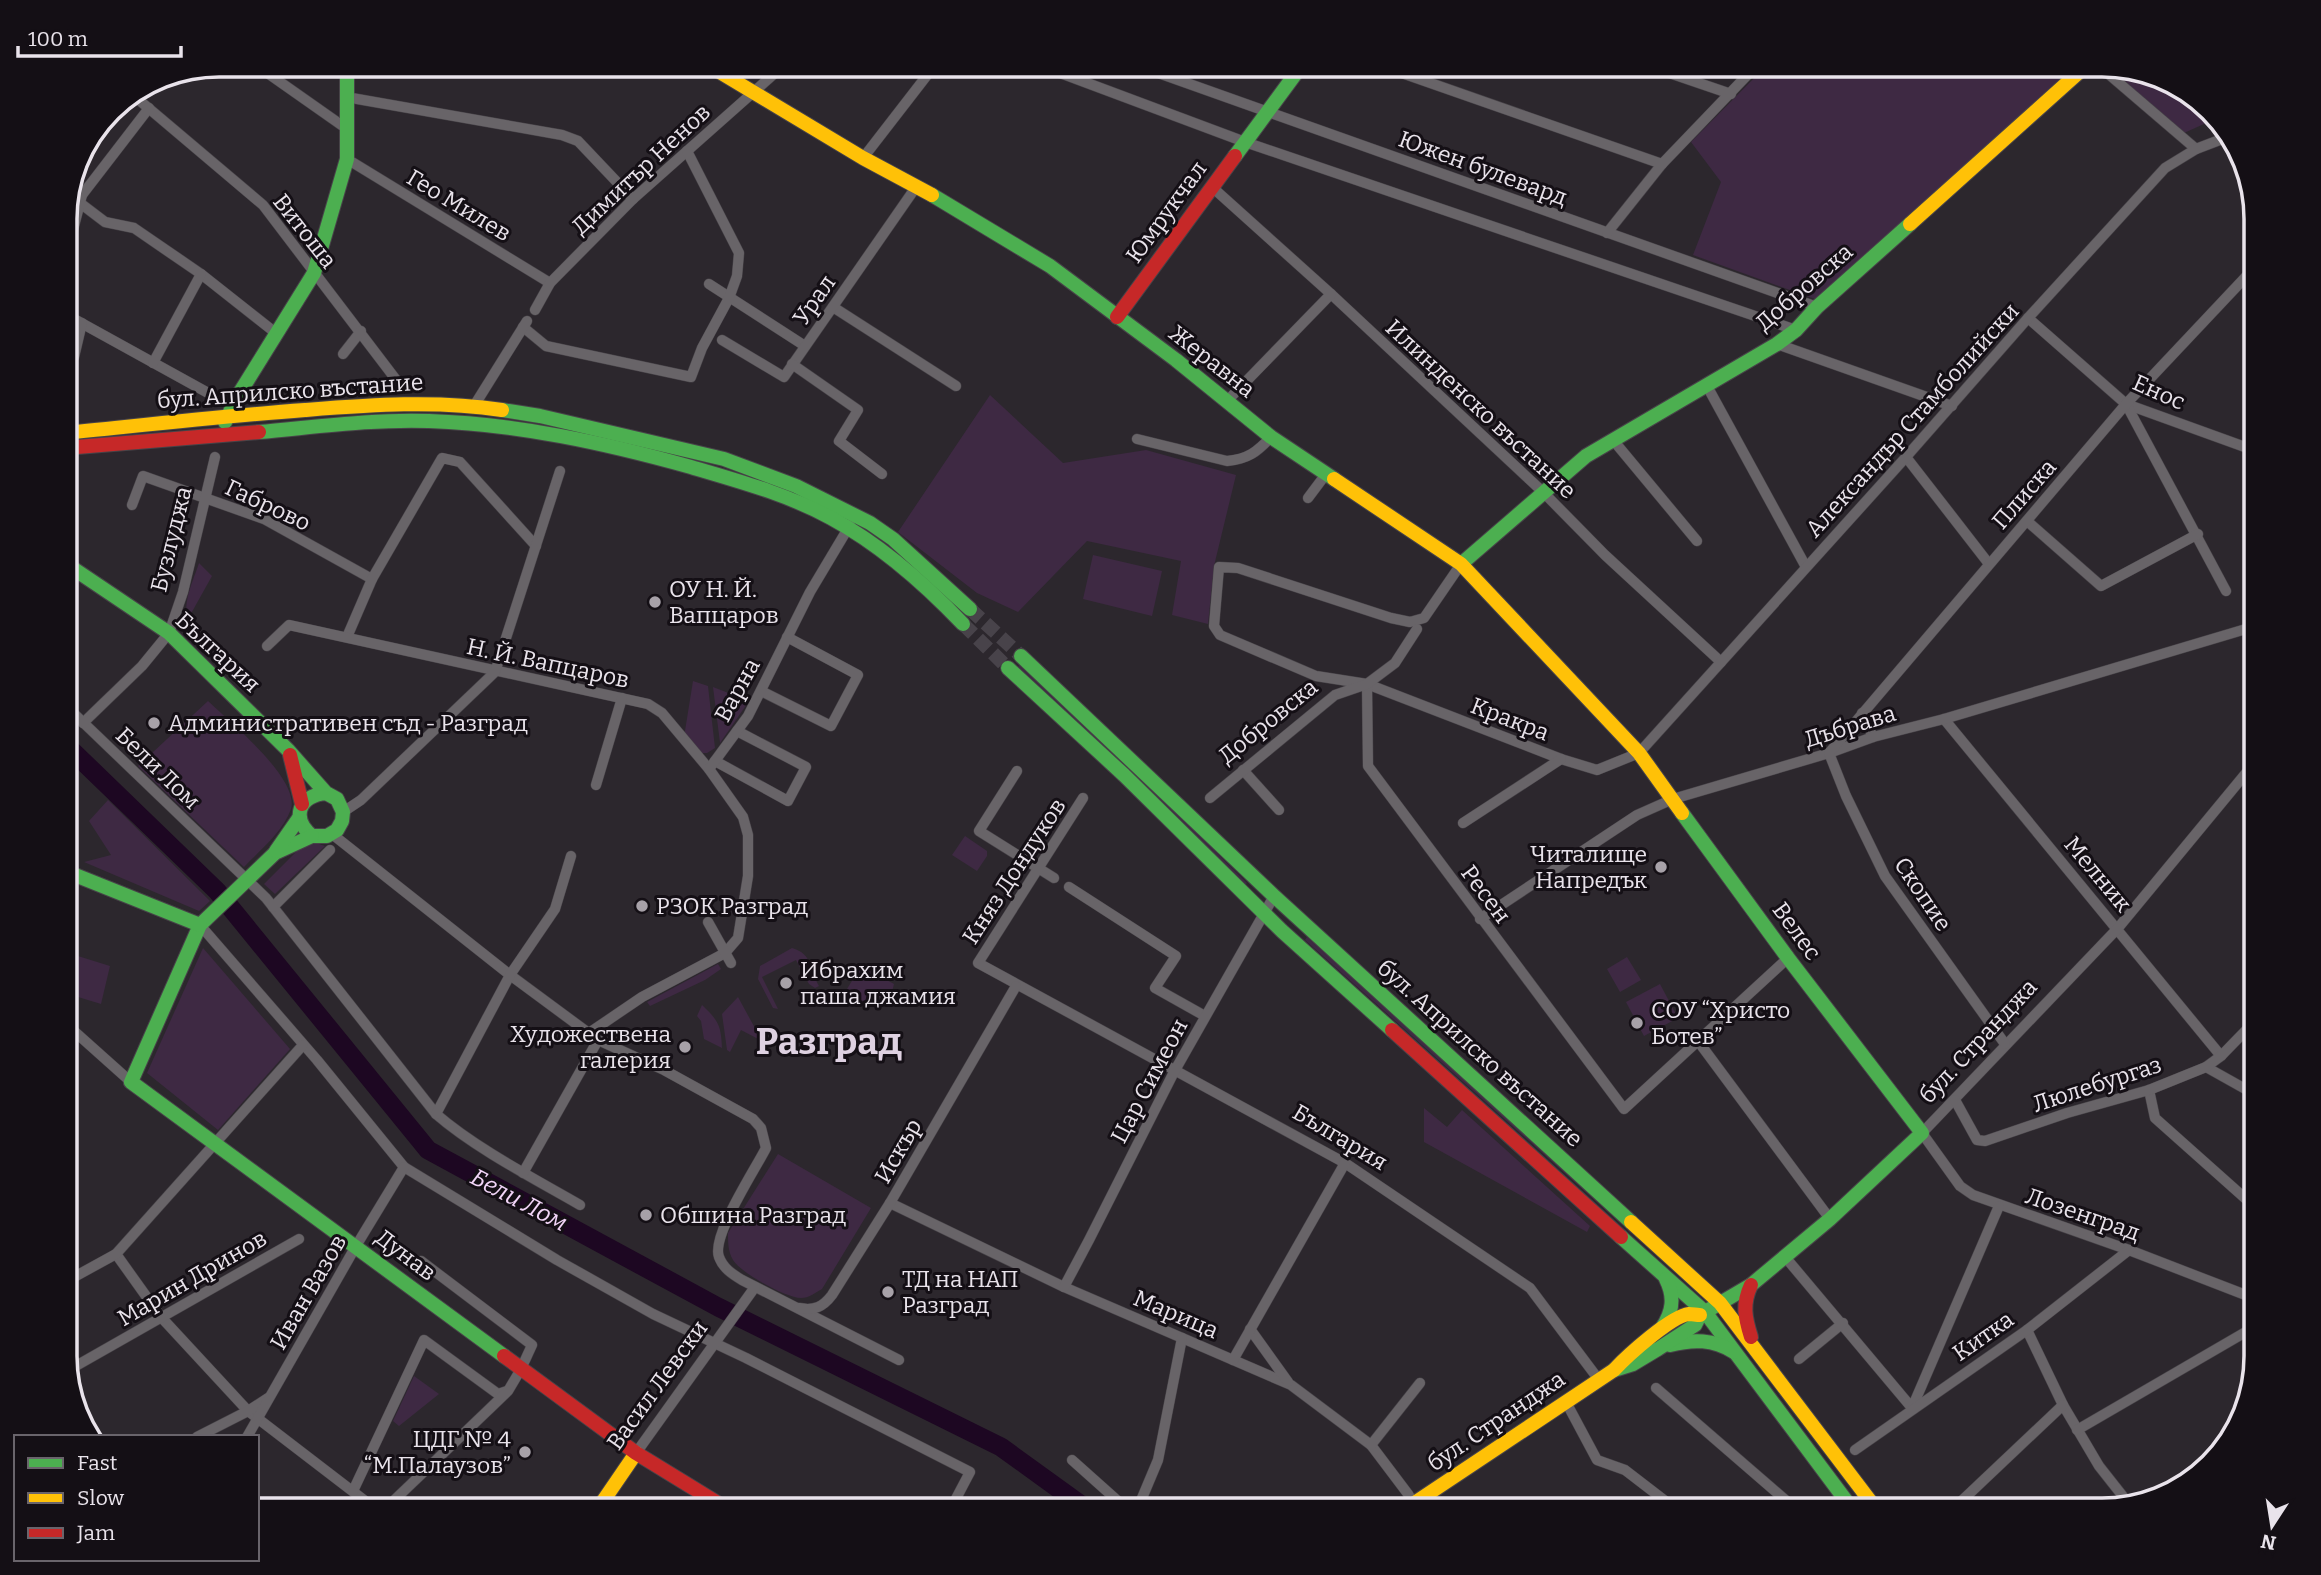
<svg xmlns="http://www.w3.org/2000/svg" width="2321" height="1575" viewBox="0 0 2321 1575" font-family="Bitter,serif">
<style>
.green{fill:#3e2943}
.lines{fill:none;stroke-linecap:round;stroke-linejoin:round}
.river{stroke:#1d0722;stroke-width:19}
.secondary-tunnel{stroke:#48434a;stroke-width:14;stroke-dasharray:14 7;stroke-linecap:butt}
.street-casing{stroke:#474348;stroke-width:11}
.fast-casing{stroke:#474348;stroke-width:16}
.slow-casing{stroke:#474348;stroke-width:16}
.jam-casing{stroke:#474348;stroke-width:16}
.street{stroke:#686468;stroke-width:10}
.fast{stroke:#4caf50;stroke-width:14}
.slow{stroke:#ffc107;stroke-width:14}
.jam{stroke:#c62828;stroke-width:14}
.poi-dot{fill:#a7a1a8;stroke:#140f15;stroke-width:2.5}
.labels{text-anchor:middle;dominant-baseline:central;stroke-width:6;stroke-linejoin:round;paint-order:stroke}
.street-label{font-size:23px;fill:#e9e3eb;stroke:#140f15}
.poi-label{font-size:23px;fill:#e9e3eb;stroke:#140f15;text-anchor:start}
.water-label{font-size:24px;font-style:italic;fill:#f2d5f8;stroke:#140f15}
.town-label{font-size:37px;font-weight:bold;fill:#ded1e1;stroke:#140f15}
.rim{fill:none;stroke:#e9e3eb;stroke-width:3.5}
</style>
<rect width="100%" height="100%" fill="#2c272d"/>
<g class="green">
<path d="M1767,65H1781L1848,78L1862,65H2077L1815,299L1693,255L1721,182L1691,142Z"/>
<path d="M2104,65L2179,88L2215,119L2184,133Z"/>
<path d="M990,395L1063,463L1146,450L1236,475L1214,566L1208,624L1172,615L1181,561L1087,541L1018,612L977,593L898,532Z"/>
<path d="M1093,555L1162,571L1152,616L1083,599Z"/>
<path d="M199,563L212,576L188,619C182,602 194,579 199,563Z"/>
<path d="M1019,665L1129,766L1247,883L1245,885L1127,769L1018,667Z"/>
<path d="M693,681L708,686L715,748L707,753H698L684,737Z"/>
<path d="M713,687L749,701L720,743Z"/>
<path d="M208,701C229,721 300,779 291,809C283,832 260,850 244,867L138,766Z"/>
<path d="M108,800L210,901L199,911L84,862L111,855L89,821Z"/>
<path d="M965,836L987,851V856L977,871L952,855Z"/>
<path d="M316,843L325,846L275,894L264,884L298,850Z"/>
<path d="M1307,937L1688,1280L1686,1282L1305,940Z"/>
<path d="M203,948L290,1049L218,1130L147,1073Z"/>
<path d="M792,948C813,954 810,970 819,986L815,988L809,984L796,960L762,977L778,1009L773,1008L758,979L760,966Z"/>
<path d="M65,952L110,966L101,1004L65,993Z"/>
<path d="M1627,957L1641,980L1620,992L1607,969Z"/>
<path d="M718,964L721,969L705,980L650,1006L647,1002Z"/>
<path d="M861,966L894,984L892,992L857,1007L847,989Z"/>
<path d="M1660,984L1678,1018L1644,1036L1626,1002Z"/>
<path d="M738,997L762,1041L741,1030L730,1052L727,1050L722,1014Z"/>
<path d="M702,1005C719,1021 721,1026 722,1048L704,1039L701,1021L697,1016Z"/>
<path d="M1424,1108L1447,1127L1462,1110L1590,1226L1587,1232L1424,1142Z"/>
<path d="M778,1154L871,1208L822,1289C815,1293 809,1298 801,1298C786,1298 741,1273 733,1260C728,1251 728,1243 728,1233Z"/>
<path d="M414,1376L439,1394L399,1426L393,1421Z"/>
</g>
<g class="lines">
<path class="river" d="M65,744L217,891L428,1150L718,1307L1001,1447L1088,1510"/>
<g class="secondary-tunnel">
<path d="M970,609L1021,656"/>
<path d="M963,624L1008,668"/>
</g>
<g class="street-casing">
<g id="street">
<path d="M256,65L347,129"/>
<path d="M1039,65L1245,142L1796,330"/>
<path d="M1136,65L1817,307"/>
<path d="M1379,65L1662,164"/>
<path d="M1646,65L1731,94"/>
<path d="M1822,65L1846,69L1851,65"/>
<path d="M2098,65L2196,149"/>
<path d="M133,95L263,205L397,381"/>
<path d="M346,97L562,135L578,141L633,199"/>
<path d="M863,158L935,65"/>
<path d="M347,159L550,283"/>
<path d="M71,183L82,195"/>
<path d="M1212,187L1331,294L1544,493L1605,555L1721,662"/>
<path d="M80,203L105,222L134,228L201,274L277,334"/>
<path d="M1607,233L1662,164L1757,65"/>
<path d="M65,261L82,195L149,108"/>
<path d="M709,284L805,346"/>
<path d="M833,307L956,386"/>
<path d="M535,310L550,283L633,199L784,65"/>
<path d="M65,314L210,394"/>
<path d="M2028,318L2126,404L2256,451"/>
<path d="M523,327L546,346L691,377L702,348L729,298L737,276L739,253L687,151"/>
<path d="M722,340L784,377L916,187"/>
<path d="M1777,344L1952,406"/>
<path d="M343,354L361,331"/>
<path d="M74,357L82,323"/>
<path d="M153,363L201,274"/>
<path d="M792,364L858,410L839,441L882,474"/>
<path d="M1707,386L1806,567"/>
<path d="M1227,401L1331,294"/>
<path d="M2126,404L2226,591"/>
<path d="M474,406L527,321"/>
<path d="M1137,439L1227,461C1248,459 1257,452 1271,437"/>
<path d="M1613,440L1697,541"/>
<path d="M1906,457L1989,564"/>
<path d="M1308,498L1326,474"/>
<path d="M132,505L143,476L264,519L372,579"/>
<path d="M2027,521L2101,586L2198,534"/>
<path d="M1461,564L1424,618L1410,622L1391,618L1238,568L1219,567L1214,626L1220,635L1316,676L1367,684L1561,759L1597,770L1639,753L1906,457L2028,318L2165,168L2196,149L2230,136"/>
<path d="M347,637L372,579L442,458L460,462L536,546"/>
<path d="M267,646L289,625L648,704L662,713L709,769L743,817L748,835V876L738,938L725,953L642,997L589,1033"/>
<path d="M1367,684L1368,766L1624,1109L1788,958"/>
<path d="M761,691L831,726L858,675L787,637"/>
<path d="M65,705L266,898L436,1114C475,1148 535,1179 580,1205"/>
<path d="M1862,713L1873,737"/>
<path d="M1944,719L2221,1056"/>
<path d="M83,723L142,666L169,633L183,592L215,457"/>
<path d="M715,761L788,801L806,767L737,731"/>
<path d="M2256,761L2118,928L1922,1133L1960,1186L1973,1195L2129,1250L2256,1299"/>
<path d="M709,769L748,716L810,592L850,525"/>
<path d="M1243,770L1279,810"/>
<path d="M1017,771L979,831L1054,878"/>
<path d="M596,785L622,698"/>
<path d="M1083,798L978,963L1345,1163L1530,1288L1599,1380"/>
<path d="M1210,798L1335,695L1367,684L1395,663L1417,629"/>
<path d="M343,812L361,800L495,672L560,471"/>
<path d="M1463,823L1561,759"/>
<path d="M332,834L510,975L598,1040L664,1070L753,1119L761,1128L766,1148C755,1170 711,1236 719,1257C723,1268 732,1274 742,1280L899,1360"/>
<path d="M1069,887L1176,956L1155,988L1205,1016"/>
<path d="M273,907L330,850"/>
<path d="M1480,919L1637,815L1673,799L1829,753L1873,737L1944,719L2256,626"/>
<path d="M708,922L731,963"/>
<path d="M200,925L317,1060L404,1167L557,1260L653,1314L746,1358L970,1472L950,1510"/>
<path d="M65,1023L131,1082"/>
<path d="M1698,1041L1830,1219"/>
<path d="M2005,1044L1885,876L1846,796L1829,753L2126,404L2256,266"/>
<path d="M2206,1067L2256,1095"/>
<path d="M2149,1090L2155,1118L2256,1208"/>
<path d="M1955,1100L1977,1140L1985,1141L2067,1113L2149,1090L2206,1067L2221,1056L2256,1020"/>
<path d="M436,1114L510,975L555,909L571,856"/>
<path d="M523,1173L598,1040"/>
<path d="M890,1203L1064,1287L1291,1385L1371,1445L1408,1494L1417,1510"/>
<path d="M116,1254L161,1317L248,1411L377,1510"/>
<path d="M1786,1258L1912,1408L1999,1206"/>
<path d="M65,1282L116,1254L303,1045"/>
<path d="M1064,1287L1089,1240L1174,1072L1274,896"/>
<path d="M799,1308C814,1311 823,1307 832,1295L890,1203L1016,986"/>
<path d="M1250,1329L1288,1382"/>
<path d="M2027,1330L2063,1405L2099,1466L2129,1504"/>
<path d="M1799,1359L1843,1323"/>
<path d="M1233,1360L1345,1163"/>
<path d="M67,1371L299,1239"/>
<path d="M1656,1388L1797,1510"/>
<path d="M1566,1402L1597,1460L1625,1470L1677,1510"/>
<path d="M2077,1430L2256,1326"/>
<path d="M197,1437L248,1411L268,1398"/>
<path d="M247,1437L356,1246L404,1167"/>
<path d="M1371,1445L1420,1383"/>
<path d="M1855,1450L2027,1330L2129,1250"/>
<path d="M636,1453L755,1287"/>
<path d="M1072,1460L1128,1510"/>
<path d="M353,1491L424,1340L498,1394L507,1391"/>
<path d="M384,1510L508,1391L521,1369L532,1345L421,1261"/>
<path d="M1137,1510L1158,1460L1182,1338"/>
<path d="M1952,1510L2063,1405"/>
</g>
</g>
<g class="fast-casing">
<g id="fast">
<path d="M1235,156L1302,65"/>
<path d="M932,195L1050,266L1176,360L1271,437L1334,479"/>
<path d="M502,410L540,416L724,459L796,486L870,523L893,539L970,609"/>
<path d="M225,422L239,394L314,273L347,159V65"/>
<path d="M259,432C316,427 373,419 429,421C518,424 605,443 691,467C738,481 787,494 831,518C881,545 924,583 963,624"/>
<path d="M65,563L169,633L288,750L326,793L337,799L343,812L342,821L337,830L327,836H312C291,818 298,796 326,793"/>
<path d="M1461,564L1586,456L1777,344L1796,330L1817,307L1910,224"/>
<path d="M1021,656L1274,896L1631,1222"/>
<path d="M1008,668L1124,775L1282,931L1392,1030"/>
<path d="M312,836L275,853L200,925L131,1082L504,1356"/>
<path d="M276,851L299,818"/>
<path d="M65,871L200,925"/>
<path d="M1621,1237L1705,1312L1853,1510"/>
<path d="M1662,1328C1673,1312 1675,1297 1666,1279"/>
<path d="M1670,1345C1693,1339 1713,1339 1734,1352"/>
<path d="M1614,1370L1633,1364L1658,1349L1695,1325L1700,1315L1751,1285L1830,1219L1922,1133L1788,958L1682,813"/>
</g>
</g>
<g class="slow-casing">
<g id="slow">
<path d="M708,65L863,158L932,195"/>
<path d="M1910,224L2087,65"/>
<path d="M65,433C145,425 225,416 305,410C371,405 436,400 502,410"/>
<path d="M1334,479L1461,564L1639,753L1682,813"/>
<path d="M1631,1222L1720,1303L1877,1510"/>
<path d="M597,1510L636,1453"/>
<path d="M1404,1510L1614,1370C1627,1356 1671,1316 1689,1314C1693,1314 1696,1315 1700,1315"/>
</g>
</g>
<g class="jam-casing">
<g id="jam">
<path d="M1117,317L1235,156"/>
<path d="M65,448L259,432"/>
<path d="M290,755L302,804"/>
<path d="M1392,1030L1621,1237"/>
<path d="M1751,1285C1742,1304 1745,1318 1751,1337"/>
<path d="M504,1356L636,1453L729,1510"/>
</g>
</g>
<use href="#street" class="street"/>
<use href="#fast" class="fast"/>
<use href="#slow" class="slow"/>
<use href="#jam" class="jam"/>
</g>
<g class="poi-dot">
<circle cx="655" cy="602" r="7"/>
<circle cx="154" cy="723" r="7"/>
<circle cx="1661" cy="867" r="7"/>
<circle cx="642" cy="906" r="7"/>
<circle cx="786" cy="983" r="7"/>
<circle cx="1637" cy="1023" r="7"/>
<circle cx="685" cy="1047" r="7"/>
<circle cx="646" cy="1215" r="7"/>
<circle cx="888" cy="1292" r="7"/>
<circle cx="525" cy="1452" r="7"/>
</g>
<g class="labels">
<g class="street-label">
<text transform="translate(1483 168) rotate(20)">Южен булевард</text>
<text transform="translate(641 169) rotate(-43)">Димитър Ненов</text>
<text transform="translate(459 205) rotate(31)">Гео Милев</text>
<text transform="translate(1166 212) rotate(-54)">Юмрукчал</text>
<text transform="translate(305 231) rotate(52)">Витоша</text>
<text transform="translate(1804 287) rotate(-41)">Добровска</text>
<text transform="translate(814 300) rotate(-55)">Урал</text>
<text transform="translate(1212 361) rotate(38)">Жеравна</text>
<text transform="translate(290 391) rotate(-4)">бул. Априлско въстание</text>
<text transform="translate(2159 392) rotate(24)">Енос</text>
<text transform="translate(1481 409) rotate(43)">Илинденско въстание</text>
<text transform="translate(1912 420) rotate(-48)">Александър Стамболийски</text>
<text transform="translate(2024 494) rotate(-49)">Плиска</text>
<text transform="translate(268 505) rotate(25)">Габрово</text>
<text transform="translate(171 539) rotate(-76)">Бузлуджа</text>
<text transform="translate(218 652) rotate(43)">България</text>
<text transform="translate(548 663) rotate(12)">Н. Й. Вапцаров</text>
<text transform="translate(737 690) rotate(-61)">Варна</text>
<text transform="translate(1510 719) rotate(21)">Кракра</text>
<text transform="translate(1268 721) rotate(-39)">Добровска</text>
<text transform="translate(1850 726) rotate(-17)">Дъбрава</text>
<text transform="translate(158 768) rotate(44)">Бели Лом</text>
<text transform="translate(1014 871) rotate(-57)">Княз Дондуков</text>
<text transform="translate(2098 874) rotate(50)">Мелник</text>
<text transform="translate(1486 894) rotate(53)">Ресен</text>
<text transform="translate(1923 894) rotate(56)">Скопие</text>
<text transform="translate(1797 931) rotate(54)">Велес</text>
<text transform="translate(1978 1041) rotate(-47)">бул. Странджа</text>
<text transform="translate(1480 1053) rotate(42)">бул. Априлско въстание</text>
<text transform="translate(1149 1081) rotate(-62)">Цар Симеон</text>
<text transform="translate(2097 1084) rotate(-18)">Люлебургаз</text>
<text transform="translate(1340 1137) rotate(31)">България</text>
<text transform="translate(898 1151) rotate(-60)">Искър</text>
<text transform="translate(2083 1214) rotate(19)">Лозенград</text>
<text transform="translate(406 1255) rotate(37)">Дунав</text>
<text transform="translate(192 1278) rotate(-30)">Марин Дринов</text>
<text transform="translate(308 1292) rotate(-60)">Иван Вазов</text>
<text transform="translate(1176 1314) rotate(23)">Марица</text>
<text transform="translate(1983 1336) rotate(-35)">Китка</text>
<text transform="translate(657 1385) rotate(-54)">Васил Левски</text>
<text transform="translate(1496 1421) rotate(-34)">бул. Странджа</text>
</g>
<g class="poi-label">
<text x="669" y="589">ОУ Н. Й.<tspan x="669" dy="26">Вапцаров</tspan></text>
<text x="168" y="723">Административен съд - Разград</text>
<text x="1647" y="854" text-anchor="end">Читалище<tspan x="1647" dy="26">Напредък</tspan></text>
<text x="656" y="906">РЗОК Разград</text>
<text x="800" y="970">Ибрахим<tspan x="800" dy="26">паша джамия</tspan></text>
<text x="1651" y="1010">СОУ “Христо<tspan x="1651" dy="26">Ботев”</tspan></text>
<text x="671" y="1034" text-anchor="end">Художествена<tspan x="671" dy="26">галерия</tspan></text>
<text x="660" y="1215">Обшина Разград</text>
<text x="902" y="1279">ТД на НАП<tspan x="902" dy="26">Разград</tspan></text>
<text x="511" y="1439" text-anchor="end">ЦДГ № 4<tspan x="511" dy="26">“М.Палаузов”</tspan></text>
</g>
<g class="water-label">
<text transform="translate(519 1200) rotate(28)">Бели Лом</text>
</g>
<g class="town-label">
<text x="829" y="1041">Разград</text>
</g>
</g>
<path d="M0 0H2321V1575H0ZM219 77H2102A142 142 0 0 1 2244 219V1356A142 142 0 0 1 2102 1498H219A142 142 0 0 1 77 1356V219A142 142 0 0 1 219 77Z" fill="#140f15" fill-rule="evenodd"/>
<path class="rim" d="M219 77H2102A142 142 0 0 1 2244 219V1356A142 142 0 0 1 2102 1498H219A142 142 0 0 1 77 1356V219A142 142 0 0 1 219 77Z"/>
<rect x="14" y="1435" width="245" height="126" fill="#140f15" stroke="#69646b" stroke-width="2"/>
<rect x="28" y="1458" width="35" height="10" fill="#4caf50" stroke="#69646b" stroke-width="2"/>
<text x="77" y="1470" font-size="21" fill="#e9e3eb">Fast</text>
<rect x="28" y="1493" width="35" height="10" fill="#ffc107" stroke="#69646b" stroke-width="2"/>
<text x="77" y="1505" font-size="21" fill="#e9e3eb">Slow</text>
<rect x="28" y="1528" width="35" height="10" fill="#c62828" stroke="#69646b" stroke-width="2"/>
<text x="77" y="1540" font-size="21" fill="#e9e3eb">Jam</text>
<g transform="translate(2272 1526) rotate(192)" stroke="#140f15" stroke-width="5" paint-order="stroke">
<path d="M0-5L12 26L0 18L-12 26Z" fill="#e9e3eb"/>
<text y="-10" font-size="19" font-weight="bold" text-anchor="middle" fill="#e9e3eb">N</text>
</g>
<path d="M18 46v10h163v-10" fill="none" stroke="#e9e3eb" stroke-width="3.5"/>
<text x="28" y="46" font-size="21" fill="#e9e3eb" stroke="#140f15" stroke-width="5" paint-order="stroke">100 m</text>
</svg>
